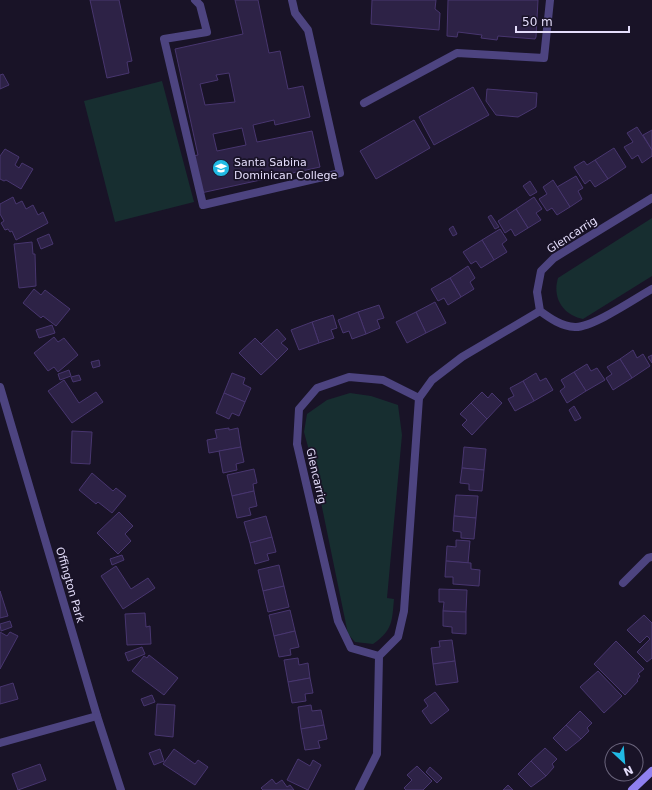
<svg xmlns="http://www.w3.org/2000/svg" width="652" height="790" viewBox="0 0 652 790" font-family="'DejaVu Sans',sans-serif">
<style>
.green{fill:#172e30}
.building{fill:#2d2246;stroke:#48366f;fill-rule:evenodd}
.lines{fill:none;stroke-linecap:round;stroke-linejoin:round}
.lane{stroke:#4d4480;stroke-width:8}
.street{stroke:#4d4480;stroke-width:8}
.secondary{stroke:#8f80ef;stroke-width:8}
.labels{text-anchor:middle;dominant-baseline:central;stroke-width:3.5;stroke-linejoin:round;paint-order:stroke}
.poi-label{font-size:11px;fill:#e4ddfb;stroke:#191327;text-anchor:start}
.street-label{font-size:11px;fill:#e4ddfb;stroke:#191327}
</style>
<rect width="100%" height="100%" fill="#191327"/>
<g class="green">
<path d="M162,81L194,202L115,222L84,101Z"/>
<path d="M652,218V276L583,319C563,315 552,298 558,278Z"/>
<path d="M350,393L371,396L398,405L402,435L387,598L394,599C392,621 393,630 373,644L355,642L348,634L315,473L304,432L307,414L327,400Z"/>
</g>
<g class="building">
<path d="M90,0H119L132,61L127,62L129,73L107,78Z"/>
<path d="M235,0H258L269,53L280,51L288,89L303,86L310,117L275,125L274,120L253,125L257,142L312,131L320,167L201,193L193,156L198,155L175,49L243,34ZM229,73L235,102L205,105L200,84L218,80L216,75ZM242,128L246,145L217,151L213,134Z"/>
<path d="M372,0H436L435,9L440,13L439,30L371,24Z"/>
<path d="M448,0H538L536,37L535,39L498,36L497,40L481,38L482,35L458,32L457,37L447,36Z"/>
<path d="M3,74L9,85L0,89V75Z"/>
<path d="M473,87L489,115L434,145L419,117Z"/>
<path d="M487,89L537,93L536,107L518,117L496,115L486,101Z"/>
<path d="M414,120L430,148L376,179L360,151Z"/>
<path d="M637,127L652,150V156L642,163L638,155L632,159L624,147L633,142L627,133Z"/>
<path d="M652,130V150L643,135Z"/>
<path d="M614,148L626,167L608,179L595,160Z"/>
<path d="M5,149L19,157L15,165L19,168L22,163L33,169L21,189L6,180L4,181L0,179V156Z"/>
<path d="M595,160L608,179L595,187L590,180L585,184L574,167L584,161L587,165Z"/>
<path d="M576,176L583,188L578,191L582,199L570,207L557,187Z"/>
<path d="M553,180L570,207L557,215L552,208L547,211L539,199L547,194L543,187Z"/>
<path d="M530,181L537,192L530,196L523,186Z"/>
<path d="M13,197L16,204L22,201L26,209L33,205L38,215L43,212L48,223L16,240L12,231L10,232L8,229L5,230L1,223L4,221L0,214V204Z"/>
<path d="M534,197L542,209L536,213L541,220L528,228L516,209Z"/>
<path d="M516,209L528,228L515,236L511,229L505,233L498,221Z"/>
<path d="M491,215L499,227L495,229L488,217Z"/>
<path d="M453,226L457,234L453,236L449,229Z"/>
<path d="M500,229L507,240L502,244L507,252L494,260L482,240Z"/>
<path d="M49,234L53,244L41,249L37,239Z"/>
<path d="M482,240L494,260L481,268L476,261L471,264L463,252Z"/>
<path d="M32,242L33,254H35L36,286L19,288L14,244Z"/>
<path d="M468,266L475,278L470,282L474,289L461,297L450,278Z"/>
<path d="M450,278L461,297L448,305L444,298L438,301L431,289Z"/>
<path d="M34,289L41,295L45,290L70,309L56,326L43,316L41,318L23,303Z"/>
<path d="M435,302L446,323L426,333L416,312Z"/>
<path d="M379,305L384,318L377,320L380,328L366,334L358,312Z"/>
<path d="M358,312L366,334L352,339L349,331L343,333L338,320Z"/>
<path d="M416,312L426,333L407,343L396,322Z"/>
<path d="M333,315L337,328L331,330L334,338L319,343L312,322Z"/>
<path d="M312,322L319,343L299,350L291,330Z"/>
<path d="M52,325L55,333L39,338L36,330Z"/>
<path d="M277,329L286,339L281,343L288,349L277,360L261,344Z"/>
<path d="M54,337L58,342L64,338L78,355L58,372L54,367L48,371L34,353Z"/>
<path d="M255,338L277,360L261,375L239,353Z"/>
<path d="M633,350L637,358L643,354L650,366L632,378L620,359Z"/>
<path d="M652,355V363L648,357Z"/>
<path d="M620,359L632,378L613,390L606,378L612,374L607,367Z"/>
<path d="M99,360L100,366L93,368L91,362Z"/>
<path d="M587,364L591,371L597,368L605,380L586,391L574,372Z"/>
<path d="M69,370L71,376L60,380L58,374Z"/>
<path d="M574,372L586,391L567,403L560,391L565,387L561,380Z"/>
<path d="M232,373L245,378L243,384L251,388L245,402L224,393Z"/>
<path d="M536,373L540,381L546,378L553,390L534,401L523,381Z"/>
<path d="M79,375L81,380L73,382L71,377Z"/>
<path d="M64,380L79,403L96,392L103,402L72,423L48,391Z"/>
<path d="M523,381L534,401L515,411L508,399L514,396L510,388Z"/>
<path d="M482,392L488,398L492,393L502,403L487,419L471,403Z"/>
<path d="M224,393L245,402L239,416L232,413L229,419L216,413Z"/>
<path d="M471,403L487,419L472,435L462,425L467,420L460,414Z"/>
<path d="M574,406L581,418L575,421L569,410Z"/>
<path d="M229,428V430L238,428L241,447L209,453L207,440L217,438L215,430Z"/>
<path d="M72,431L92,432L90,464L71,463Z"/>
<path d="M241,447L244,462L236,464L237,470L223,473L219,451Z"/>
<path d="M464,447L486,449L484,470L462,468Z"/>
<path d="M462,468L484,470L482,491L469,490V484L460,483Z"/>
<path d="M254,469L257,483L253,484L254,491L232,496L227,475Z"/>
<path d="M92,473L113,491L116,488L126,496L112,513L98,502L96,504L79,490Z"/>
<path d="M254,491L257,506L249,508L251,515L237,518L232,496Z"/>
<path d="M456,495L478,496L476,518L454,516Z"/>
<path d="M119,512L133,526L125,534L131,541L118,554L97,533Z"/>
<path d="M266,516L272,537L250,543L244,522Z"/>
<path d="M454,516L476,518L474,539L461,538V532L453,531Z"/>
<path d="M272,537L276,552L267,554L269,560L255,564L250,543Z"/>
<path d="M456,540L470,541L468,563L446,561L447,546L456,547Z"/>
<path d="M122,555L124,560L112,565L110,559Z"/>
<path d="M446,561L471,563V569L480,570L479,586L453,584V577H445Z"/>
<path d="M279,565L284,586L263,591L258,570Z"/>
<path d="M116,566L131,589L148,578L155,588L123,609L101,576Z"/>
<path d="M284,586L289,607L268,612L263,591Z"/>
<path d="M439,589L467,590L466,612L443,611L444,602H439Z"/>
<path d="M0,591L8,616L0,618Z"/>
<path d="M290,610L295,631L274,636L269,615Z"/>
<path d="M443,611L466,612V634L452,633V627L443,626Z"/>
<path d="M145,613L146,627L150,626L151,644L127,645L125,614Z"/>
<path d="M644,615L652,623V658L647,662L637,652L650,639L647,636L640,643L627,630Z"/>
<path d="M10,621L12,627L1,631L0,624Z"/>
<path d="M295,631L299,647L290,649L291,655L279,657L274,636Z"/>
<path d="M0,632L7,636L10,632L18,636L0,669Z"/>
<path d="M452,640L455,661L433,664L431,648L440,647L439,641Z"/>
<path d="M616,641L644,669L638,674L640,676L637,680L638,681L625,695L594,664Z"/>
<path d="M142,647L145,654L128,661L125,653Z"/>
<path d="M149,655L178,678L164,695L132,671L144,656L147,658Z"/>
<path d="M298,658L299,665L308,663L310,678L288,682L284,660Z"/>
<path d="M455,661L458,682L436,685L433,664Z"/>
<path d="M598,671L622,696L604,713L580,687Z"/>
<path d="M310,678L313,693L305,694L306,701L292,703L288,682Z"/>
<path d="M13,683L18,699L0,704V687Z"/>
<path d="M435,692L449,710L431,724L422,711L428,706L424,700Z"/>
<path d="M152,695L155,702L144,706L141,699Z"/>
<path d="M157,704L175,705L173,737L155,735Z"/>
<path d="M311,705L312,711L321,710L324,725L301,729L298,707Z"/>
<path d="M580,711L592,723L587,728L589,731L581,739L566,725Z"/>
<path d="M324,725L327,739L318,741L320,748L305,750L301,729Z"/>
<path d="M566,725L581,739L566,751L553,738Z"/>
<path d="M545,748L557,759L552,764L554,767L546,776L531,761Z"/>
<path d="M160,749L164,761L154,765L149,753Z"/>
<path d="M174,749L195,764L198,760L208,767L195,785L163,764Z"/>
<path d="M298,759L310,766L313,760L321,765L308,790L287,780Z"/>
<path d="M531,761L546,776L531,787L518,774Z"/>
<path d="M40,764L46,780L18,790L12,774Z"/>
<path d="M417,766L432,781L423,790H406L404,788L412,780L407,775Z"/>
<path d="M430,767L442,778L437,783L426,772Z"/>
<path d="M272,779L276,784L282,780L287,787L290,785L294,790H263L261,788Z"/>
<path d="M508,785L513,790H503Z"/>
</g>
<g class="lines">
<path class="lane" d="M195,0L200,5L207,32L164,39L203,205L340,173L308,30L295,13L292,0"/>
<g class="street">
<path d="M364,103L457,53L544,58L550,0"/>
<path d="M652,198L554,258L541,271L537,292L540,311C551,319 561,326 575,327C592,328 636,298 652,289"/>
<path d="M0,387L97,716L121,790"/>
<path d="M623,583L648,558L652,557"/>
<path d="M379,656L351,648L338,621L297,444L299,409L317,388L349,377L383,380L419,398"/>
<path d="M0,743L97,716"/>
<path d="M359,790L377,754L379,656L398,637L404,611L419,398L432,380L462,357L540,311"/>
</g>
<path class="secondary" d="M632,790L652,771"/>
</g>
<defs>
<g id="school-disc" transform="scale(0.9)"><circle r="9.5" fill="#21bae4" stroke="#191327"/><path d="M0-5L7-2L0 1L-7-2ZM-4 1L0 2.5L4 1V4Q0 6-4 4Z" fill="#fff"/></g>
</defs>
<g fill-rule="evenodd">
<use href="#school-disc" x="221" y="168"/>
</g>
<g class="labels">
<g class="poi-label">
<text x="234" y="162">Santa Sabina<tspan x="234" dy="13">Dominican College</tspan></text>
</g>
<g class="street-label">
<text transform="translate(572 235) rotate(-33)">Glencarrig</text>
<text transform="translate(316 476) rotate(77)">Glencarrig</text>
<text transform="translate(70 585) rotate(74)">Offington Park</text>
</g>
</g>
<g transform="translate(624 762) rotate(154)"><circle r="19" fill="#191327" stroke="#6a647c"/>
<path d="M0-3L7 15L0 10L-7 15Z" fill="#21bae4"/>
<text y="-6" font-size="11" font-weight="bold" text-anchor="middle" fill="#e4ddfb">N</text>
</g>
<path d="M516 26v6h113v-6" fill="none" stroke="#e4ddfb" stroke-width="2"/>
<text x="522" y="26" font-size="12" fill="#e4ddfb" stroke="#191327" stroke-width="3" paint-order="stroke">50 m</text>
</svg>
